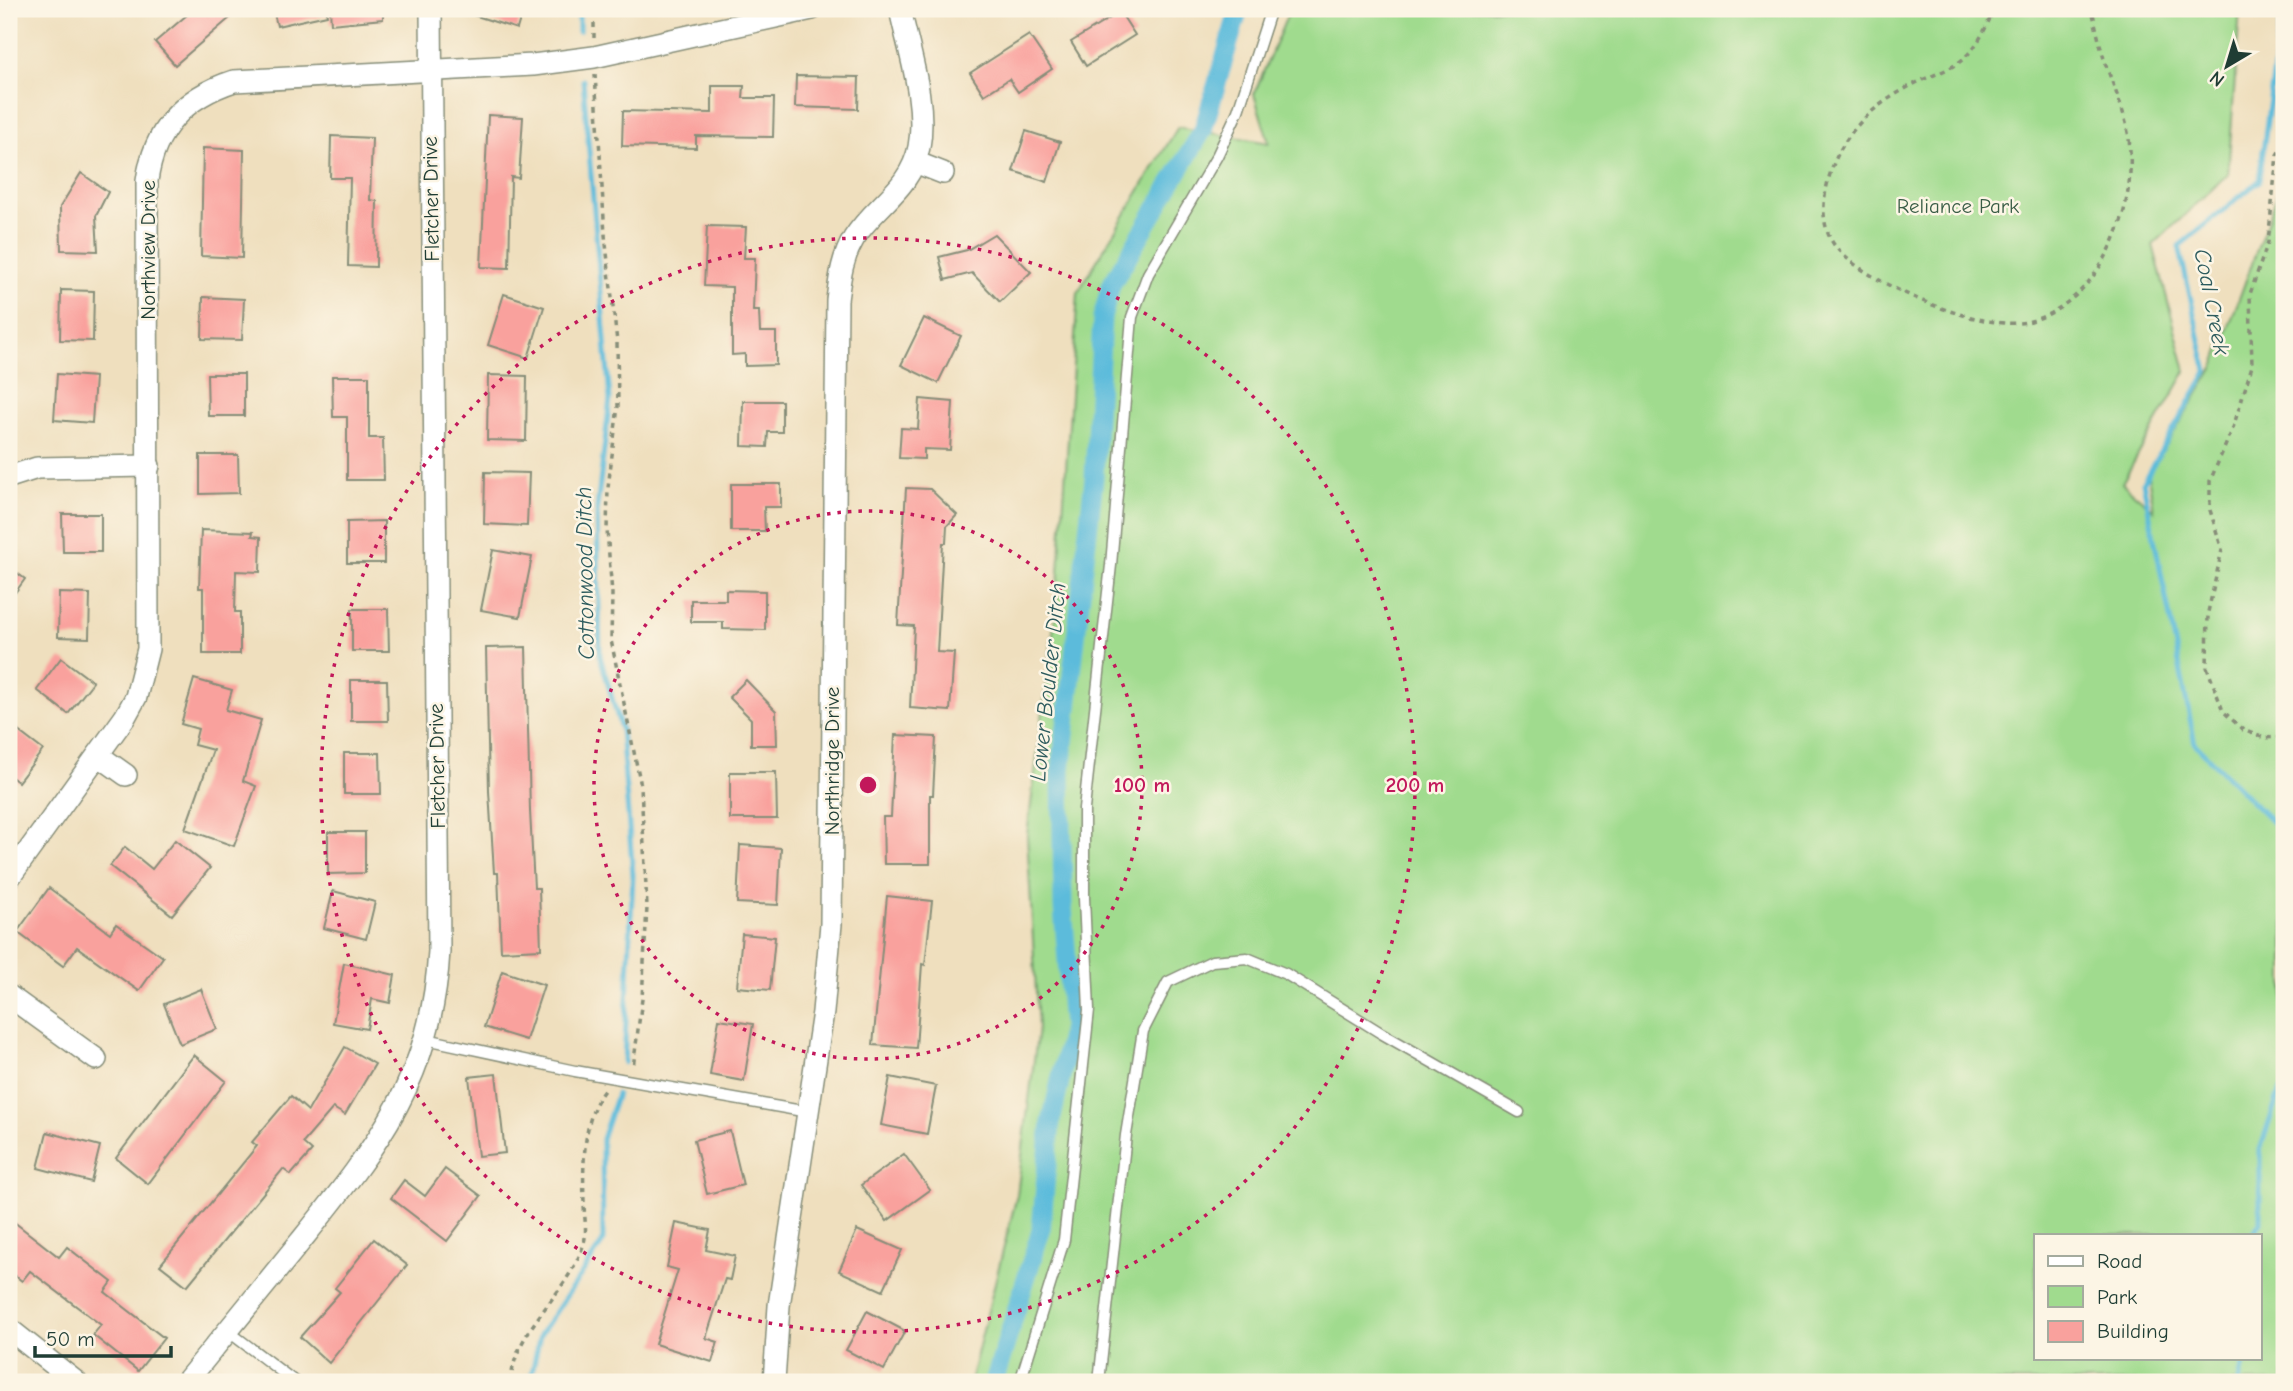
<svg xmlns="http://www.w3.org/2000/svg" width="2293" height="1391" viewBox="0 0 2293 1391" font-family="'Comic Neue',sans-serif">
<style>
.green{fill:#a0db8e;stroke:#608c61;stroke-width:2;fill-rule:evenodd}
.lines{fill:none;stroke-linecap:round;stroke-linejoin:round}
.stream{stroke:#5cbbdb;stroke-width:5}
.canal{stroke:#5cbbdb;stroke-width:19}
.building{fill:#f9a19d}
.lane-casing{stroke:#878e79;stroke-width:13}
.street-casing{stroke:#878e79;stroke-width:24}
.path{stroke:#878e79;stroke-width:3.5;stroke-dasharray:5 5;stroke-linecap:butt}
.lane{stroke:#fff;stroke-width:10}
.street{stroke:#fff;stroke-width:21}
.ring{fill:none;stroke:#c2185b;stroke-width:3.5;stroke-dasharray:3.5 7}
.labels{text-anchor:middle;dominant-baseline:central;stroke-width:5;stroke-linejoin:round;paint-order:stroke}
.street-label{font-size:21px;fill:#1f3d34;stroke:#fcf5e5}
.park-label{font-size:21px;fill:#395d46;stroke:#fcf5e5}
.water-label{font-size:23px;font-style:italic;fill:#2e5c5e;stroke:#fcf5e5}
.centre{fill:#c2185b;stroke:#fcf5e5;stroke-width:3.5}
.ring-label{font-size:21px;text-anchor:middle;font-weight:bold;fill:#c2185b;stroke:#fcf5e5;stroke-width:5;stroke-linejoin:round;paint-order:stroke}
</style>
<rect width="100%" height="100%" fill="#fcf5e5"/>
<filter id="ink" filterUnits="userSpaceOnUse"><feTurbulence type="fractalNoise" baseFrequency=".0143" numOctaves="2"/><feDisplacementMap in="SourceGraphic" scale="14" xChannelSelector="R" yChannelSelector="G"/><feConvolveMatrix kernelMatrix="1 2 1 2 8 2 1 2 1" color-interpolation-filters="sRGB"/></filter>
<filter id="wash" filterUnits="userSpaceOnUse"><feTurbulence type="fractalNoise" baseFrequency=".00686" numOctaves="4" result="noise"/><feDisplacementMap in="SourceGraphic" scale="28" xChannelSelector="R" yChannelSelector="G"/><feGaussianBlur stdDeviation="1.57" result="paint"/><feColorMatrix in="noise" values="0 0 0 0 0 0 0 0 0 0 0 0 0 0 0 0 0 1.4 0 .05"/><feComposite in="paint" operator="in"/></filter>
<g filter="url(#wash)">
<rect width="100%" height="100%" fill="#efdfbe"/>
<path class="green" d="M1290,9H2240L2228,174L2153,245L2186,371L2122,483L2154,510L2148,475L2214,367L2284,176V1382H970L1017,1195L1038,1028L1027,835L1057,601L1078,292L1178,127L1269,143L1254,94ZM2036,1235H2260V1358H2036Z"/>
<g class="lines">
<g class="stream">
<path d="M579,9V31"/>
<path d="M2282,9L2259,181L2179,246L2207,372L2143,482L2195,744L2284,834"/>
<path d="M583,80L610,399L597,508L600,656L621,729L633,875L624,1063"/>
<path d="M2252,1235L2260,1222V1150L2280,1090H2284"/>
<path d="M530,1382L540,1335L603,1242L602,1139L617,1094"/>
<path d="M2239,1382L2244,1358"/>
</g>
<path class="canal" d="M994,1382L1041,1230L1051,1122L1072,1027L1063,907L1061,770L1094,478L1102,318L1111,285L1203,130L1239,9"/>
</g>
<g id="blocks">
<g class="building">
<path d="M194,9H222L230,18L175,65L155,42Z"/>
<path d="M273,9H326L327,15L277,26Z"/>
<path d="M330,9H383V19L331,24Z"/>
<path d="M465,9H523L517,29L464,12Z"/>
<path d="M1120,12L1135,35L1086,66L1071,42Z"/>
<path d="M1029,35L1052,69L1018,92L1009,79L984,95L970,73Z"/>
<path d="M796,76L859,77L858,109L795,107Z"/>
<path d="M712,86H744L743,98H774L773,137L696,136V148L622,146L623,111L712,113Z"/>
<path d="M488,115L523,117L519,178L511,177L509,268L481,267Z"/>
<path d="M1026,131L1060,142L1047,182L1013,171Z"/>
<path d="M331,136L372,138L370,200L377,201L376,267L348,266L350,178H330Z"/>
<path d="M203,148L244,150L242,258L201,256Z"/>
<path d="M81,173L108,192L96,216L98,251L61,250L60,207Z"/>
<path d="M707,226L746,227L744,258H755L753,311H759L760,332H776V365L745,366V354L732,355V287L704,286Z"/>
<path d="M994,234L1031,272L1000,302L972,273L945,280L939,257L967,250Z"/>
<path d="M61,290L94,291L93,341L60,340Z"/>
<path d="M504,294L544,307L528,358L488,345Z"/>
<path d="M203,297L244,299L242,340L202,339Z"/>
<path d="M924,318L961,336L938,383L901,365Z"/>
<path d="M57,374L95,377L92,423L54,420Z"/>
<path d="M207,374H244V416H208Z"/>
<path d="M488,375L527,376L526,441L487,440Z"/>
<path d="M332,376H369V438H383L384,480H347V417H333Z"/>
<path d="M920,399L953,402L950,450L924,449V459L899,458L901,428L918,429Z"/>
<path d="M743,401H782V432H768L767,447L742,446Z"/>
<path d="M200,455H238L239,493L200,494Z"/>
<path d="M485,472L529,473L527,526L484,524Z"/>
<path d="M731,484H781V507H764L765,531H731Z"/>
<path d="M906,488L930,489L957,515L947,526L946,543H943L937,652L954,653L950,711L910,708L914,626L898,625Z"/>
<path d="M62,514H101V552H63Z"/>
<path d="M384,521V563H347V522Z"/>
<path d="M201,530L253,532L252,536L261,537L260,572L236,571L235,612H240V654H203V588H199Z"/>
<path d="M493,550L532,557L520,617L481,610Z"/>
<path d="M9,567L25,579L9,601Z"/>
<path d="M726,590L765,591V630L723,629V622H691V600H726Z"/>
<path d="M59,593L90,594L89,638L58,637Z"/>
<path d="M352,609H388L389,651H352Z"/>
<path d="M526,647L530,811L534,888H539L541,949L501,951L498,873H494L489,791L486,648Z"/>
<path d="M61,658L93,682L68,714L37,690Z"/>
<path d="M194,679L232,690L226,710L261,720L243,781L256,786L234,846L185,829L213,750L194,745L198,729L181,724Z"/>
<path d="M351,680H387L388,721H351Z"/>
<path d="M746,680L776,711L777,745H751V719L729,697Z"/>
<path d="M9,724L43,750L18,782L9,775Z"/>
<path d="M895,735L936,737L933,795H930V864H884L883,817H891Z"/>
<path d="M344,753H380L381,794H344Z"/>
<path d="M730,772H776L777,819H730Z"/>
<path d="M328,832H365V873L328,874Z"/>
<path d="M175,840L210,868L172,915L110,866L125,847L152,869Z"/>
<path d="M740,845L781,848L778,905L737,903Z"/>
<path d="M49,888L110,933L116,924L163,957L139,991L77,947L63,966L17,932Z"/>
<path d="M333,891L375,902L366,939L324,928Z"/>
<path d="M887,896L932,901L925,965L922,964L916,1048L873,1045Z"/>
<path d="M742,934L775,937L770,990L737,987Z"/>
<path d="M344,963L395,975L390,1003L372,999L367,1029L333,1023Z"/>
<path d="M502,971L544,985L526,1040L484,1027Z"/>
<path d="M201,989L217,1029L180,1044L164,1004Z"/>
<path d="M719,1019L753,1024L744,1081L710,1075Z"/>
<path d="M345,1047L375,1064L345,1115L333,1108L303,1143L312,1151L291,1175L283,1169L187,1286L160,1265L257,1146L252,1142L291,1096L308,1111Z"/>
<path d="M194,1055L226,1081L148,1184L116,1158Z"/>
<path d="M496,1074L505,1153L478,1156L469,1077Z"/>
<path d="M890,1077L936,1086L927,1134L881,1125Z"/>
<path d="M730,1131L743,1185L707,1194L694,1140Z"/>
<path d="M47,1132L100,1146L91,1182L38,1168Z"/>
<path d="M904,1154L930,1190L887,1221L861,1185Z"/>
<path d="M445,1169L481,1196L447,1241L391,1198L404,1180L425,1196Z"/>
<path d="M9,1218L59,1257L67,1247L112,1282L105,1292L164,1338L138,1371L93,1335L101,1325L30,1271L22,1281L9,1271Z"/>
<path d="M676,1223L710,1230L706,1250L735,1256L730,1280L725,1279L706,1338L718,1342L712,1362L655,1344L678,1270L667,1267Z"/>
<path d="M857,1230L902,1250L883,1291L839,1271Z"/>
<path d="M374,1239L407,1265L329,1363L300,1337L340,1292L335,1288Z"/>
<path d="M867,1311L905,1331L884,1370L846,1350Z"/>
</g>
</g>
</g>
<g filter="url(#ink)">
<use href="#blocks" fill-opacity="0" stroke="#878e79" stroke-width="2"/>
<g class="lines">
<g class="lane-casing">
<g id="lane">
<path d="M426,1039L575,1071L808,1112"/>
<path d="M228,1331L295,1382"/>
<path d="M1020,1382L1064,1240L1089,1010L1084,898V809L1111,565L1132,317L1148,274L1217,156L1238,111L1271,9"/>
<path d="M1099,1382L1126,1135L1143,1031L1168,982L1212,961L1247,958L1286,974L1381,1033L1519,1112"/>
</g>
</g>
<g class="street-casing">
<g id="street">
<path d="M915,162L943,173"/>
<path d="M9,477L37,468L149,466"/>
<path d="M98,755L126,775"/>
<path d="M9,878L125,717L136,697L148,649L147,181C154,128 185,97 234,81L533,65L594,57L812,9"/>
<path d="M9,996L96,1059"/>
<path d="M9,1329L76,1382"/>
<path d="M186,1382C224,1335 262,1288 300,1242C377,1146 432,1079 439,951L431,9"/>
<path d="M774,1382L779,1306L823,1012L831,924L837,300C840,277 842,258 854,238C875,205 911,189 919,147C927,103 909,52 900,9"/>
</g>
</g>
<g class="path">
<path d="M1994,9C1987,26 1978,46 1964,58C1954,68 1936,74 1922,80C1874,103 1837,134 1826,190C1822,209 1823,230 1835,246C1862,282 1985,335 2031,321C2100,300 2134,217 2130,151C2129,120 2116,94 2106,65C2100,47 2096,27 2092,9"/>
<path d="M594,38V9"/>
<path d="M595,74L605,235L617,342L618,406L608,488L607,530L612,594L611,640L641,786L647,907L642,999L633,1068"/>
<path d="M2284,143L2277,155L2268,242L2250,294L2252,366L2233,428L2210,481V510L2222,550L2208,612L2207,667L2223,711L2243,730L2264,738L2284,737"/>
<path d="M511,1382C514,1328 567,1295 583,1246C588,1232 584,1217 584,1203C583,1167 582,1118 605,1089"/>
</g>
<use href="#lane" class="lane"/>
<use href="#street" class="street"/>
</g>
</g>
<g class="ring">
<circle cx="868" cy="785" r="274"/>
<circle cx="868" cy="785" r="547"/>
</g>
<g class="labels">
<g class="street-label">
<text transform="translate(431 199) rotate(-91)">Fletcher Drive</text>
<text transform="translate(148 250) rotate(-90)">Northview Drive</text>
<text transform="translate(832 761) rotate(-90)">Northridge Drive</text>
<text transform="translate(437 766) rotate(-91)">Fletcher Drive</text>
</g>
<g class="park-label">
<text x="1958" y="206">Reliance Park</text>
</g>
<g class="water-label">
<text transform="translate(2212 302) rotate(79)">Coal Creek</text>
<text transform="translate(585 573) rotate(-91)">Cottonwood Ditch</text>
<text transform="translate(1048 682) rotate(-84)">Lower Boulder Ditch</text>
</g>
</g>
<circle cx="868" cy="785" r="10" class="centre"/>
<g class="ring-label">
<text x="1142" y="792">100 m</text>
<text x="1415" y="792">200 m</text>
</g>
<rect width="2293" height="1391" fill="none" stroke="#fcf5e5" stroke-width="35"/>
<rect x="2034" y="1234" width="228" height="126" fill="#fcf5e5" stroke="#a4ab9e" stroke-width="2"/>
<rect x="2048" y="1256" width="35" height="10" fill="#ffffff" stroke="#a4ab9e" stroke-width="2"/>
<text x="2097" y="1268" font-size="21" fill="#1f3d34">Road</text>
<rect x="2048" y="1286" width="35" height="21" fill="#a0db8e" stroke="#a4ab9e" stroke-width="2"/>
<text x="2097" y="1304" font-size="21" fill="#1f3d34">Park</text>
<rect x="2048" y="1321" width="35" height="21" fill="#f9a19d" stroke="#a4ab9e" stroke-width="2"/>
<text x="2097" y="1338" font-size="21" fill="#1f3d34">Building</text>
<g transform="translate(2227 66) rotate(218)" stroke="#fcf5e5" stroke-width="5" paint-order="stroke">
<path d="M0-5L12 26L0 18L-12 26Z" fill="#1f3d34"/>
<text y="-10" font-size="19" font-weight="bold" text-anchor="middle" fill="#1f3d34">N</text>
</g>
<path d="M35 1346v10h136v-10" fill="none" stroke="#1f3d34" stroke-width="3.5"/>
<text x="46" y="1346" font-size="21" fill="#1f3d34" stroke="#fcf5e5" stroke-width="5" paint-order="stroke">50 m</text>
</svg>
